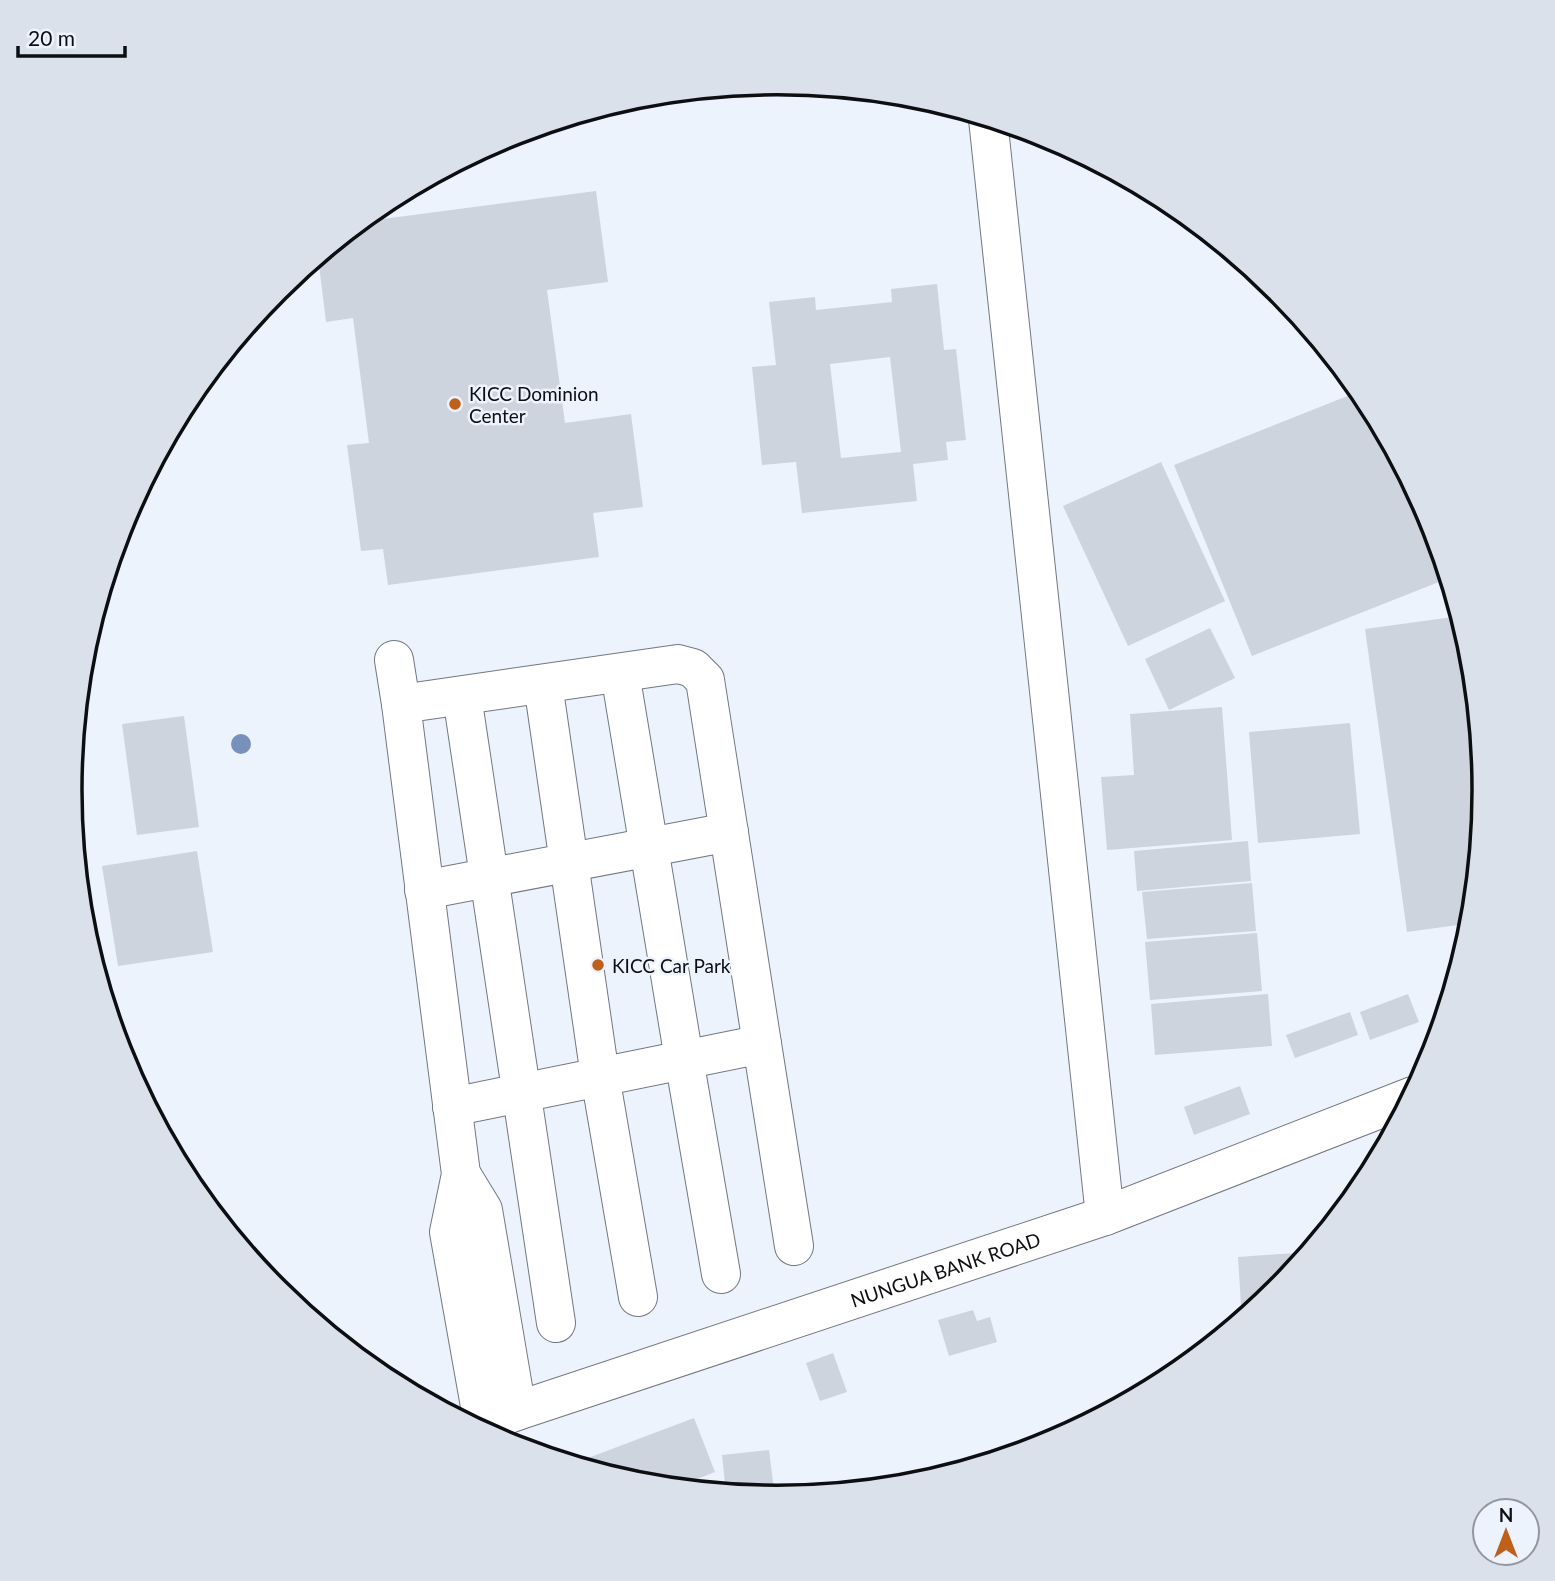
<svg xmlns="http://www.w3.org/2000/svg" width="1555" height="1581" viewBox="0 0 1555 1581" font-family="Lato,sans-serif">
<style>
.building{fill:#ced4de;fill-rule:evenodd}
.lines{fill:none;stroke-linecap:round;stroke-linejoin:round}
.minor-casing{stroke:#727780;stroke-width:40}
.minor{stroke:#fff;stroke-width:38}
.tree{fill:#7791bc}
.poi-dot{fill:#be5f1a;stroke:#ecf3fd;stroke-width:2.5}
.labels{text-anchor:middle;dominant-baseline:central;stroke-width:5;stroke-linejoin:round;paint-order:stroke}
.poi-label{font-size:19px;fill:#0c0e11;stroke:#ecf3fd;text-anchor:start}
.street-label{font-size:19px;fill:#0c0e11;stroke:#ecf3fd}
.rim{fill:none;stroke:#0c0e11;stroke-width:3.5}
</style>
<rect width="100%" height="100%" fill="#ecf3fd"/>
<g class="building">
<path d="M596,191L608,282L547,290L565,423L631,414L643,507L593,513L599,557L388,585L383,549L361,551L347,445L369,443L353,318L326,322L318,257L360,222Z"/>
<path d="M937,284L944,350L956,349L966,440L946,442L948,460L913,464L917,501L802,513L796,462L762,465L752,367L776,365L769,302L815,297L816,310L892,302L891,289ZM890,357L901,452L841,458L830,364Z"/>
<path d="M1360,391L1366,398L1431,520L1449,578L1252,656L1174,465Z"/>
<path d="M1161,462L1225,601L1128,646L1063,506Z"/>
<path d="M1460,616L1471,653L1485,791L1472,923L1407,932L1365,629Z"/>
<path d="M1210,628L1235,678L1169,710L1145,659Z"/>
<path d="M1222,707L1232,840L1107,850L1101,777L1134,775L1130,714Z"/>
<path d="M184,716L199,827L137,835L122,724Z"/>
<path d="M1350,723L1360,834L1258,843L1249,732Z"/>
<path d="M1248,841L1251,881L1137,891L1134,851Z"/>
<path d="M197,851L213,952L118,966L102,866Z"/>
<path d="M1252,883L1256,931L1147,939L1142,892Z"/>
<path d="M1257,933L1262,991L1150,1000L1145,942Z"/>
<path d="M1268,994L1272,1046L1155,1055L1151,1004Z"/>
<path d="M1408,994L1419,1022L1370,1040L1360,1012Z"/>
<path d="M1350,1012L1358,1035L1295,1058L1286,1035Z"/>
<path d="M1240,1086L1250,1114L1194,1135L1184,1107Z"/>
<path d="M1309,1252L1277,1291L1242,1321L1238,1257Z"/>
<path d="M973,1310L977,1321L990,1317L997,1342L949,1356L938,1320Z"/>
<path d="M833,1353L847,1392L820,1401L806,1363Z"/>
<path d="M694,1418L715,1472L675,1488L639,1484L572,1464Z"/>
<path d="M769,1450L775,1498L726,1493L722,1455Z"/>
<path d="M992,1460V1461L936,1478L934,1468Z"/>
</g>
<g class="lines">
<g class="minor-casing">
<g id="minor">
<path d="M988,119L1105,1216"/>
<path d="M394,660L401,704L461,1174L449,1232L483,1423"/>
<path d="M620,673L684,1059L721,1274"/>
<path d="M543,684L600,1076L638,1297"/>
<path d="M462,696L556,1323"/>
<path d="M401,704L678,664L693,668L705,680L762,1044"/>
<path d="M424,890L729,832"/>
<path d="M452,1107L762,1044L794,1246"/>
<path d="M461,1174L483,1210L517,1411"/>
<path id="s1" d="M474,1427L517,1411L1105,1216L1413,1096"/>
</g>
</g>
<use href="#minor" class="minor"/>
</g>
<circle class="tree" cx="241" cy="744" r="10"/>
<g class="poi-dot">
<circle cx="455" cy="404" r="7"/>
<circle cx="598" cy="965" r="7"/>
</g>
<g class="labels">
<g class="poi-label">
<text x="469" y="393">KICC Dominion<tspan x="469" dy="22">Center</tspan></text>
<text x="612" y="965">KICC Car Park</text>
</g>
<g class="street-label">
<text stroke="none"><textPath href="#s1" startOffset="497">NUNGUA BANK ROAD</textPath></text>
</g>
</g>
<path d="M0 0H1555V1581H0ZM82 790a695 695 0 1 1 1390 0a695 695 0 1 1-1390 0Z" fill="#dae1ea" fill-rule="evenodd"/>
<path class="rim" d="M82 790a695 695 0 1 1 1390 0a695 695 0 1 1-1390 0Z"/>
<g transform="translate(1506 1532)"><circle r="33" fill="#ecf3fd" stroke="#92979f" stroke-width="2"/>
<path d="M0-5L12 26L0 18L-12 26Z" fill="#be5f1a"/>
<text y="-10" font-size="19" font-weight="bold" text-anchor="middle" fill="#0c0e11">N</text>
</g>
<path d="M18 46v10h107v-10" fill="none" stroke="#0c0e11" stroke-width="3.5"/>
<text x="28" y="46" font-size="21" fill="#0c0e11" stroke="#ecf3fd" stroke-width="5" paint-order="stroke">20 m</text>
</svg>
